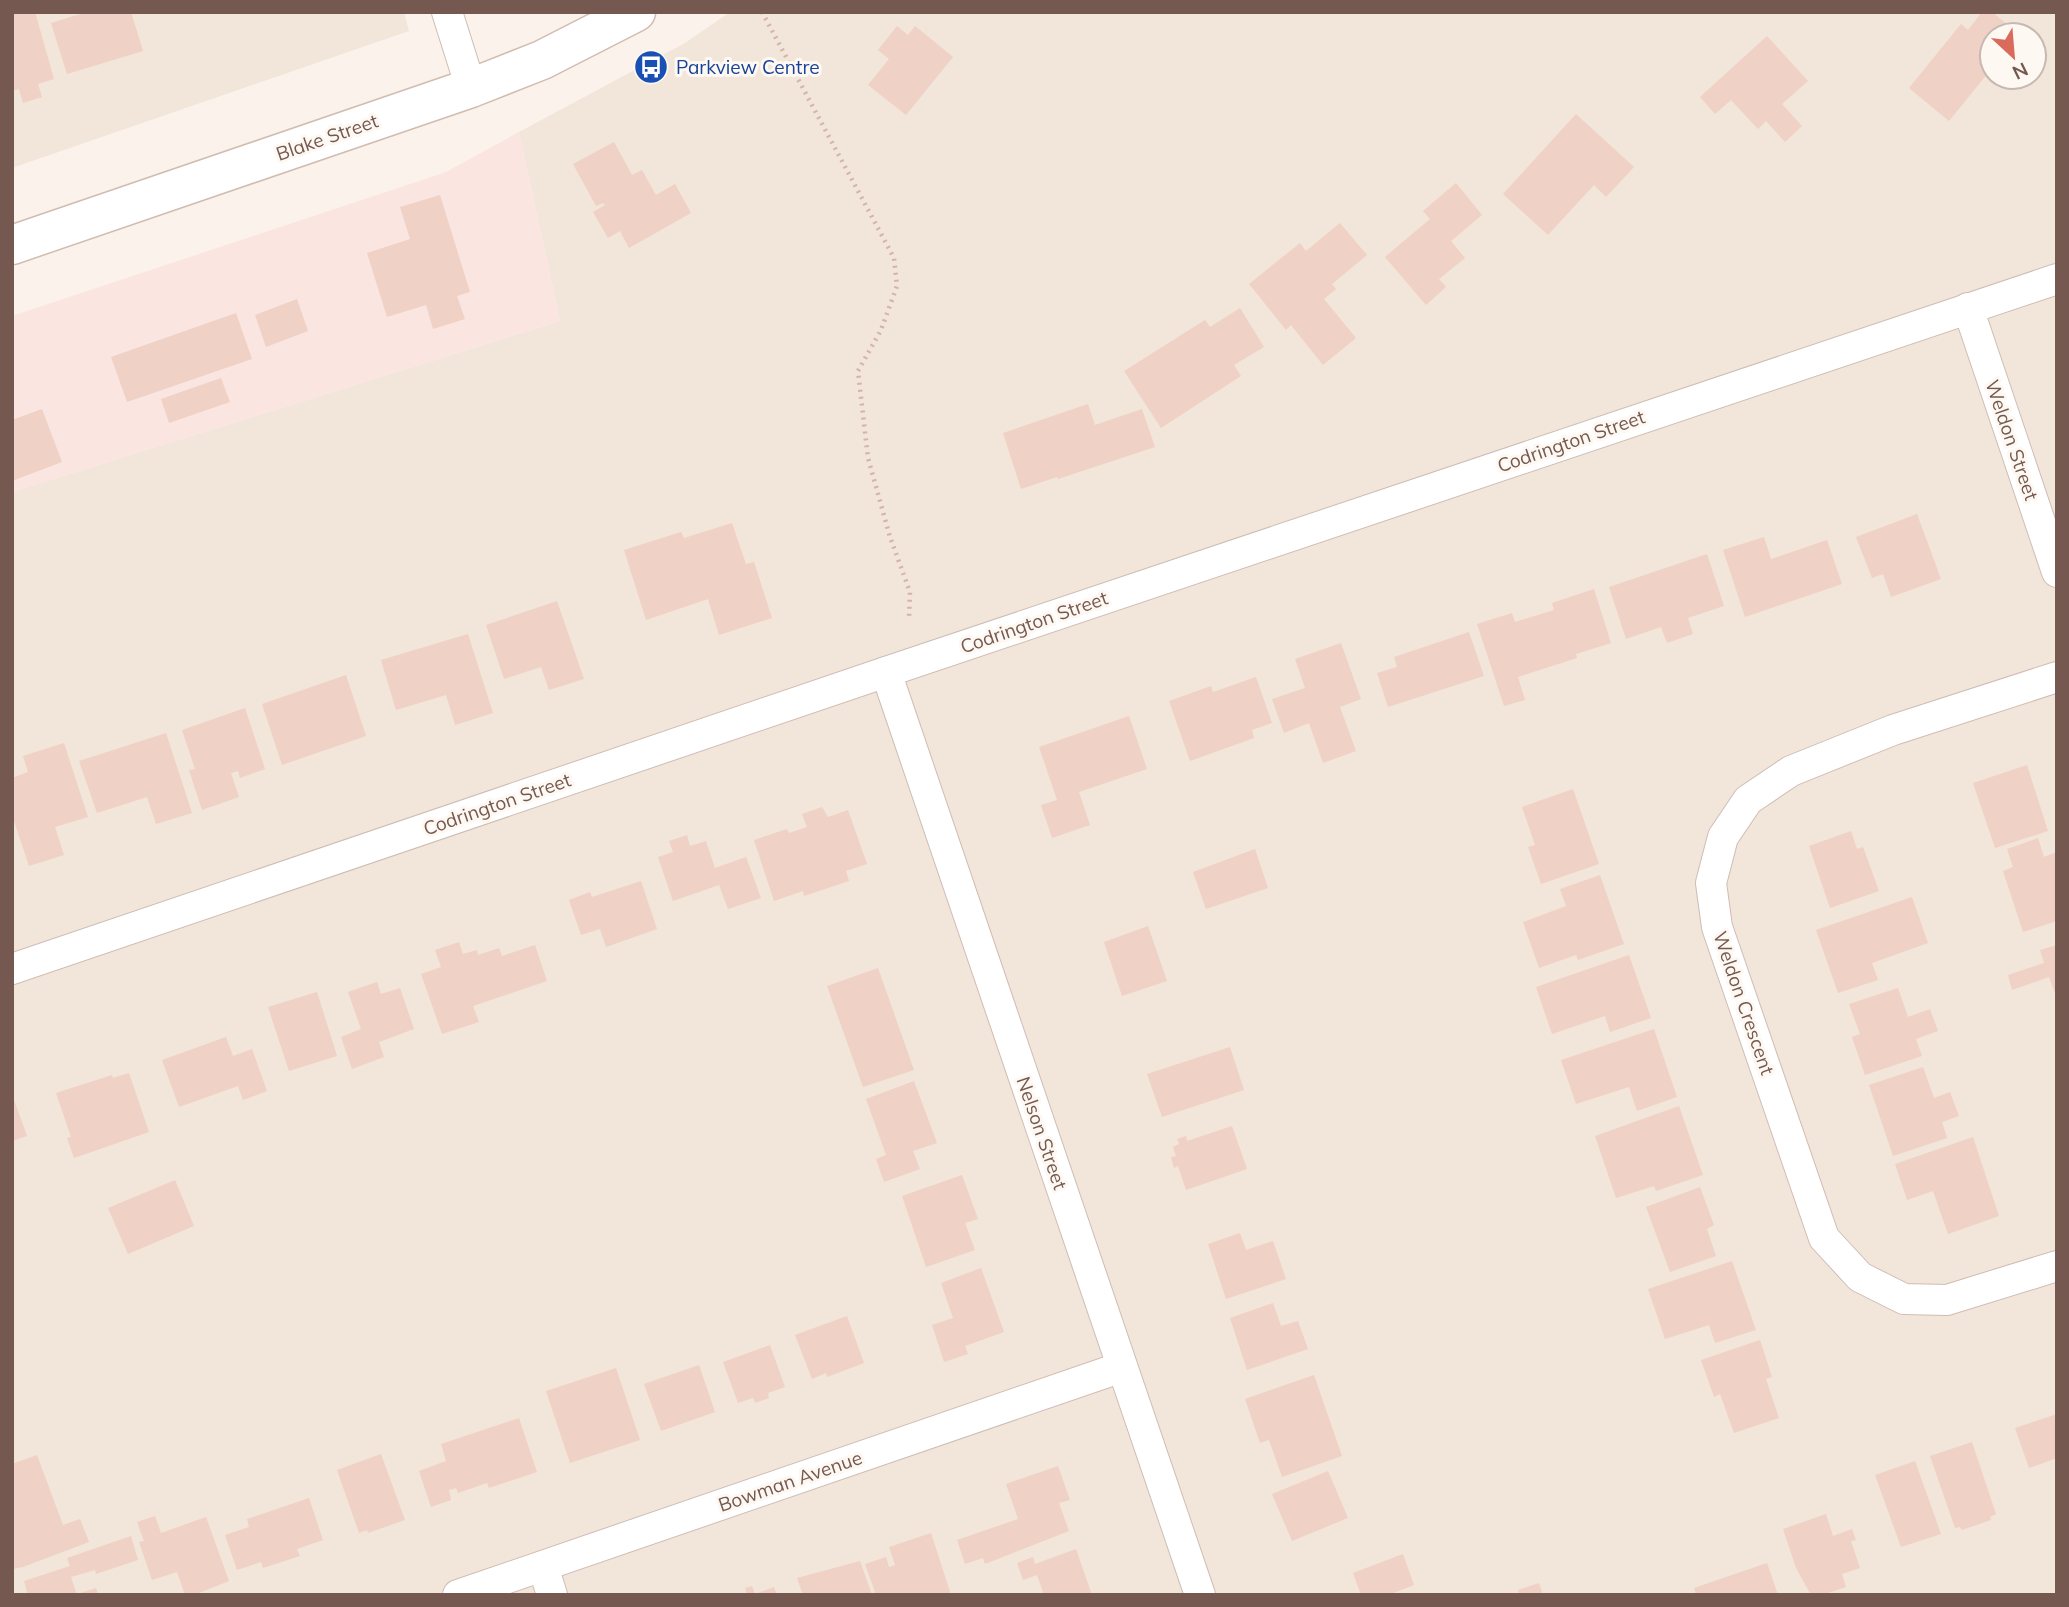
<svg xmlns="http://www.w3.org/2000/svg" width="2069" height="1607" viewBox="0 0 2069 1607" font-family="Mulish,sans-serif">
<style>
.residential{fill:#f2e5da;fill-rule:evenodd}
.commercial{fill:#fae5e0}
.building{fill:#efd1c5}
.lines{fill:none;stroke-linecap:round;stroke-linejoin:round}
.street-casing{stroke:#cfbdb4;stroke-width:32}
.secondary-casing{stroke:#d2bcb2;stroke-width:41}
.path{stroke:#d4b4a8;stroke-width:4.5;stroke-dasharray:2 5;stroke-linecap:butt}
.street{stroke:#fff;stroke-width:30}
.secondary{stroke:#fff;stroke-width:38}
.labels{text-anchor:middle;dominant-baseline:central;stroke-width:6;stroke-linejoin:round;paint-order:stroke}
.transit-label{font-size:19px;fill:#164399;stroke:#fef8f2;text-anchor:start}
.street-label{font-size:19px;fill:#755950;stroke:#fef8f2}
</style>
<rect width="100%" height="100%" fill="#fbf3eb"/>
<g class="residential">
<path d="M12,12H404L409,31L12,168Z"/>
<path d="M730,12H2057V1595H12V492L560,321L519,132L685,43ZM1992,35H2034V77H1992Z"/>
</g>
<path class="commercial" d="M519,132L560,321L12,492V316L428,178L446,172Z"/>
<g class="building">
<path d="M12,12H35L54,79L38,84L42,97L23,103L19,89L12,91Z"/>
<path d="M87,12H131L143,51L67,74L51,23Z"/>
<path d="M1982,12H1992L2020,35H1992V68L1949,121L1909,88L1961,24L1968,30Z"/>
<path d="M897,26L908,35L915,26L953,57L906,115L868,85L889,59L878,50Z"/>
<path d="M1767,36L1808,81L1782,104L1802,126L1785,142L1766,121L1758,129L1731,100L1715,114L1700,97Z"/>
<path d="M1576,114L1634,167L1606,197L1594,185L1548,235L1503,194Z"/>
<path d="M614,142L632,175L642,170L656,195L675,184L691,213L629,248L620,231L608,238L593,212L605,205L603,203L596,206L573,164Z"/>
<path d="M1456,183L1482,215L1451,241L1465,258L1439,279L1446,287L1426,305L1385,257L1430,219L1423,211Z"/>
<path d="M440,195L470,292L457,296L465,319L433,329L426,305L387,317L367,253L410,239L400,207Z"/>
<path d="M1340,223L1367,255L1332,284L1336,289L1324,299L1356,338L1323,365L1291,325L1286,330L1249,284L1300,243L1306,251Z"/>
<path d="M297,299L308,331L266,347L255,315Z"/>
<path d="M1240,308L1264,347L1234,365L1241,376L1161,428L1124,371L1205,320L1210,327Z"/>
<path d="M236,313L252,359L127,402L111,357Z"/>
<path d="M221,378L230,402L169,423L161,399Z"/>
<path d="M1088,404L1095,425L1142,409L1155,447L1058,479L1057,477L1021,489L1003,433Z"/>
<path d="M42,409L62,462L12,481V420Z"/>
<path d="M1917,514L1941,579L1891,597L1883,574L1872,578L1856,537Z"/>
<path d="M732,523L746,564L754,562L772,618L719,635L708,599L646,620L624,550L681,532L684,538Z"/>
<path d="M1764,537L1771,559L1827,540L1842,584L1745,617L1723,550Z"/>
<path d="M1707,554L1724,606L1688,618L1693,634L1667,643L1661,627L1626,639L1609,587Z"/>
<path d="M1594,589L1611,643L1576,654L1577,658L1518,677L1525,700L1504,706L1477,624L1512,613L1515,622L1554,610L1552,603Z"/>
<path d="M557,601L584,679L549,690L541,667L504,679L486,625Z"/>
<path d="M1469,632L1484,676L1388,707L1377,673L1397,667L1394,657Z"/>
<path d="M468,634L493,713L455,725L446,695L396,710L381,660Z"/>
<path d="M1341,643L1361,699L1340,707L1356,751L1323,763L1309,723L1284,733L1272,699L1305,688L1295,659Z"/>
<path d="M346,675L366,736L282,765L262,704Z"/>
<path d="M1256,677L1272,723L1252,730L1254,738L1190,761L1169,701L1211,686L1213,692Z"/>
<path d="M245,708L265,769L240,778L238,771L231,773L239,797L202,810L189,770L195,769L182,730Z"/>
<path d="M1129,716L1147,769L1079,792L1090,825L1052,838L1041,805L1057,800L1039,747Z"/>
<path d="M166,733L192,813L156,824L147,797L97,813L79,761Z"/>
<path d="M64,743L88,817L55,827L64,855L29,866L12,815V778L28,772L23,756Z"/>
<path d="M2027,765L2048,831L1995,848L1973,783Z"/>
<path d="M1573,789L1599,864L1541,884L1528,847L1535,845L1522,807Z"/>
<path d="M822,807L828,817L848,810L867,864L846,871L849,881L804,896L803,891L774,901L754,840L787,829L789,833L807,827L802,814Z"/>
<path d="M1851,831L1857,849L1863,847L1879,891L1830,908L1809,846Z"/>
<path d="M687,835L690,846L706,841L715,868L746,857L761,898L728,909L719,885L673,901L658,857L673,852L669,841Z"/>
<path d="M2038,838L2044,857L2057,852V921L2023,932L2003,871L2013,867L2007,849Z"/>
<path d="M1255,849L1268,888L1206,909L1193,872Z"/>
<path d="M1600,875L1624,944L1578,960L1576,955L1539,968L1523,922L1566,906L1560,889Z"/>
<path d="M641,881L657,929L606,947L600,929L581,935L569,900L590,892L592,897Z"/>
<path d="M1912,897L1928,943L1872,963L1878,980L1838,993L1816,930Z"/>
<path d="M1148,926L1167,981L1122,996L1104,942Z"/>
<path d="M459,942L463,954L477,950L478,955L499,948L502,956L535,945L547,981L473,1006L479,1022L442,1034L421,974L441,967L435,950Z"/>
<path d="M2057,945V999L2049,977L2012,990L2008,975L2044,963L2040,950Z"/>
<path d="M1629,955L1651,1018L1610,1032L1605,1016L1552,1034L1536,987Z"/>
<path d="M878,968L914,1070L863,1087L827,986Z"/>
<path d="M377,982L381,994L400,988L414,1029L379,1042L384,1057L352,1069L341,1037L361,1029L348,992Z"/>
<path d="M1898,988L1908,1017L1930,1009L1938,1031L1916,1039L1922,1056L1865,1075L1852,1037L1860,1034L1849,1004Z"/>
<path d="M317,992L337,1056L289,1071L268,1007Z"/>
<path d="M1654,1029L1677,1097L1637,1111L1629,1087L1576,1104L1561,1060Z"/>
<path d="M226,1037L233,1056L252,1049L267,1091L243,1100L238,1086L179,1107L162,1060Z"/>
<path d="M1230,1047L1244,1090L1162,1117L1147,1074Z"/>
<path d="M1923,1067L1934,1098L1950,1092L1959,1116L1942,1122L1947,1138L1893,1156L1869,1085Z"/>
<path d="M129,1073L149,1132L74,1158L67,1138L71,1137L56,1093L112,1075L113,1078Z"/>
<path d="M914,1081L937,1143L913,1151L920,1169L884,1182L876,1159L886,1155L866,1099Z"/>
<path d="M12,1094L27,1136L12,1141Z"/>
<path d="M1679,1106L1703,1175L1656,1191L1654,1186L1616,1198L1595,1136Z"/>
<path d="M1232,1126L1247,1169L1186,1190L1178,1166L1174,1168L1171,1157L1176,1156L1173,1147L1179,1144L1177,1139L1186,1136L1187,1141Z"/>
<path d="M1973,1137L1999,1216L1948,1234L1933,1191L1907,1200L1895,1164Z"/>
<path d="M962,1175L978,1219L965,1223L975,1250L926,1267L902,1196Z"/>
<path d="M175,1180L194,1226L128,1254L108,1208Z"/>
<path d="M1700,1187L1714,1225L1707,1229L1716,1256L1670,1272L1646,1207Z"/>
<path d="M1240,1233L1246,1250L1273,1241L1286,1279L1226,1299L1208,1244Z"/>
<path d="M1732,1261L1756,1330L1715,1343L1709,1325L1665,1339L1648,1289Z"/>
<path d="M981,1268L1004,1332L965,1346L968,1354L944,1362L932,1325L953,1318L941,1283Z"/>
<path d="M1273,1303L1281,1326L1298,1321L1308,1349L1247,1370L1230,1318Z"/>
<path d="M847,1316L864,1363L827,1377L826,1373L812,1379L795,1335Z"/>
<path d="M1760,1340L1772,1377L1766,1379L1779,1418L1734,1433L1720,1394L1714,1397L1701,1360Z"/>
<path d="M770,1345L785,1387L768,1393L769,1398L755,1403L753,1398L738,1403L723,1362Z"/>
<path d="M699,1365L715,1412L661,1431L644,1384Z"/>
<path d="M616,1368L640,1440L570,1463L546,1391Z"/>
<path d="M1314,1375L1342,1456L1282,1477L1269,1440L1260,1443L1245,1399Z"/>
<path d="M2057,1414V1458L2029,1468L2015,1428Z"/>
<path d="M519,1418L537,1472L489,1488L487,1483L458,1493L456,1488L449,1490L451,1500L431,1507L419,1471L446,1461L441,1444Z"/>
<path d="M1972,1442L1996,1514L1990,1517L1991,1520L1962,1530L1960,1527L1955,1528L1930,1456Z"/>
<path d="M381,1454L405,1520L368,1533L367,1530L359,1533L337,1470Z"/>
<path d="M37,1455L63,1525L80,1519L89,1542L23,1567L13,1569L12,1464Z"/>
<path d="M1915,1461L1941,1534L1901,1547L1875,1475Z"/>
<path d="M1058,1466L1070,1500L1059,1503L1069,1531L985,1564L983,1558L965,1564L957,1540L1018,1519L1006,1484Z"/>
<path d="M1328,1471L1348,1518L1292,1541L1272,1494Z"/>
<path d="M309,1498L323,1540L297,1549L300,1556L263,1568L261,1562L237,1570L225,1535L249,1527L247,1519Z"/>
<path d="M1826,1514L1833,1536L1852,1529L1856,1540L1851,1541L1860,1568L1842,1574L1846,1587L1822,1595H1811L1796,1568L1783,1529Z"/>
<path d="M155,1516L161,1533L206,1517L229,1581L194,1595H185L177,1572L152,1580L139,1542L144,1541L137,1522Z"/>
<path d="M931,1533L951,1595H876L865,1564L886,1557L889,1567L895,1565L889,1547Z"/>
<path d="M131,1536L138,1560L96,1574L95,1570L71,1577L77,1595H28L24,1581L70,1566L67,1558Z"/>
<path d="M1076,1549L1092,1595H1044L1037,1575L1023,1580L1017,1563L1033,1557L1035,1564Z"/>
<path d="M1403,1554L1414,1585L1388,1595H1361L1353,1573Z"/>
<path d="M860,1561L872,1595H803L797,1578Z"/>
<path d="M1767,1563L1778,1595H1696L1694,1588Z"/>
<path d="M1539,1583L1543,1595H1520L1518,1590Z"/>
<path d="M752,1586L755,1594L774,1587L777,1595H747L745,1588Z"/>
<path d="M96,1588L98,1595H77V1594Z"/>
</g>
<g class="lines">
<g class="street-casing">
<g id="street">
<path d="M447,12L471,88"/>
<path d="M1968,308L2057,572"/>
<path d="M886,672L1200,1595"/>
<path d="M2057,677L1893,730L1791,771L1748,800L1723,837L1711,883L1717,927L1824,1238L1860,1277L1904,1299L1947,1300L2057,1266"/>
<path d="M12,969L886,672L2057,279"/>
<path d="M543,1566L552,1595"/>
<path d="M458,1595L1122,1367"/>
</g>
</g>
<g class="secondary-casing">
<path id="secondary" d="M12,245L471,88L542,60L636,12"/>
</g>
<path class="path" d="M762,12L894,258L897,286L881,330L858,371L868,458L890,537L910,592L909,619"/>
<use href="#street" class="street"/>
<use href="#secondary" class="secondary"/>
</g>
<defs>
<g id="bus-disc" transform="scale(1.75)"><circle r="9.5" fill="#1a4fb4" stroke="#fef8f2"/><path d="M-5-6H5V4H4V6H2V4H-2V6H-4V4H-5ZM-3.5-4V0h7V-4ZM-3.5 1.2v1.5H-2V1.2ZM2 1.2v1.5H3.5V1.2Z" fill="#fff"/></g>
</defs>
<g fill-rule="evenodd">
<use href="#bus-disc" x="651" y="67"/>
</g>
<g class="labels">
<g class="transit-label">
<text x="676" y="67">Parkview Centre</text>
</g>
<g class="street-label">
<text transform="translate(327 137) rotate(-19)">Blake Street</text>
<text transform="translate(2012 440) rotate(71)">Weldon Street</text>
<text transform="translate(1571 441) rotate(-19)">Codrington Street</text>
<text transform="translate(1034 622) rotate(-19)">Codrington Street</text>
<text transform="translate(497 804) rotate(-19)">Codrington Street</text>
<text transform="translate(1744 1003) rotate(71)">Weldon Crescent</text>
<text transform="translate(1042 1133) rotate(71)">Nelson Street</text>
<text transform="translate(790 1481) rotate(-19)">Bowman Avenue</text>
</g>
</g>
<rect width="2069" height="1607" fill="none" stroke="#755950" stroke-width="28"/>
<g transform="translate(2013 56) rotate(154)"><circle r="33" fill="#fef8f2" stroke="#c7b8b1" stroke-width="2"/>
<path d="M0-5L12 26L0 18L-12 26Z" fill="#da6a5b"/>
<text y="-10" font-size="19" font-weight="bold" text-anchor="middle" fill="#755950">N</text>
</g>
</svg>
